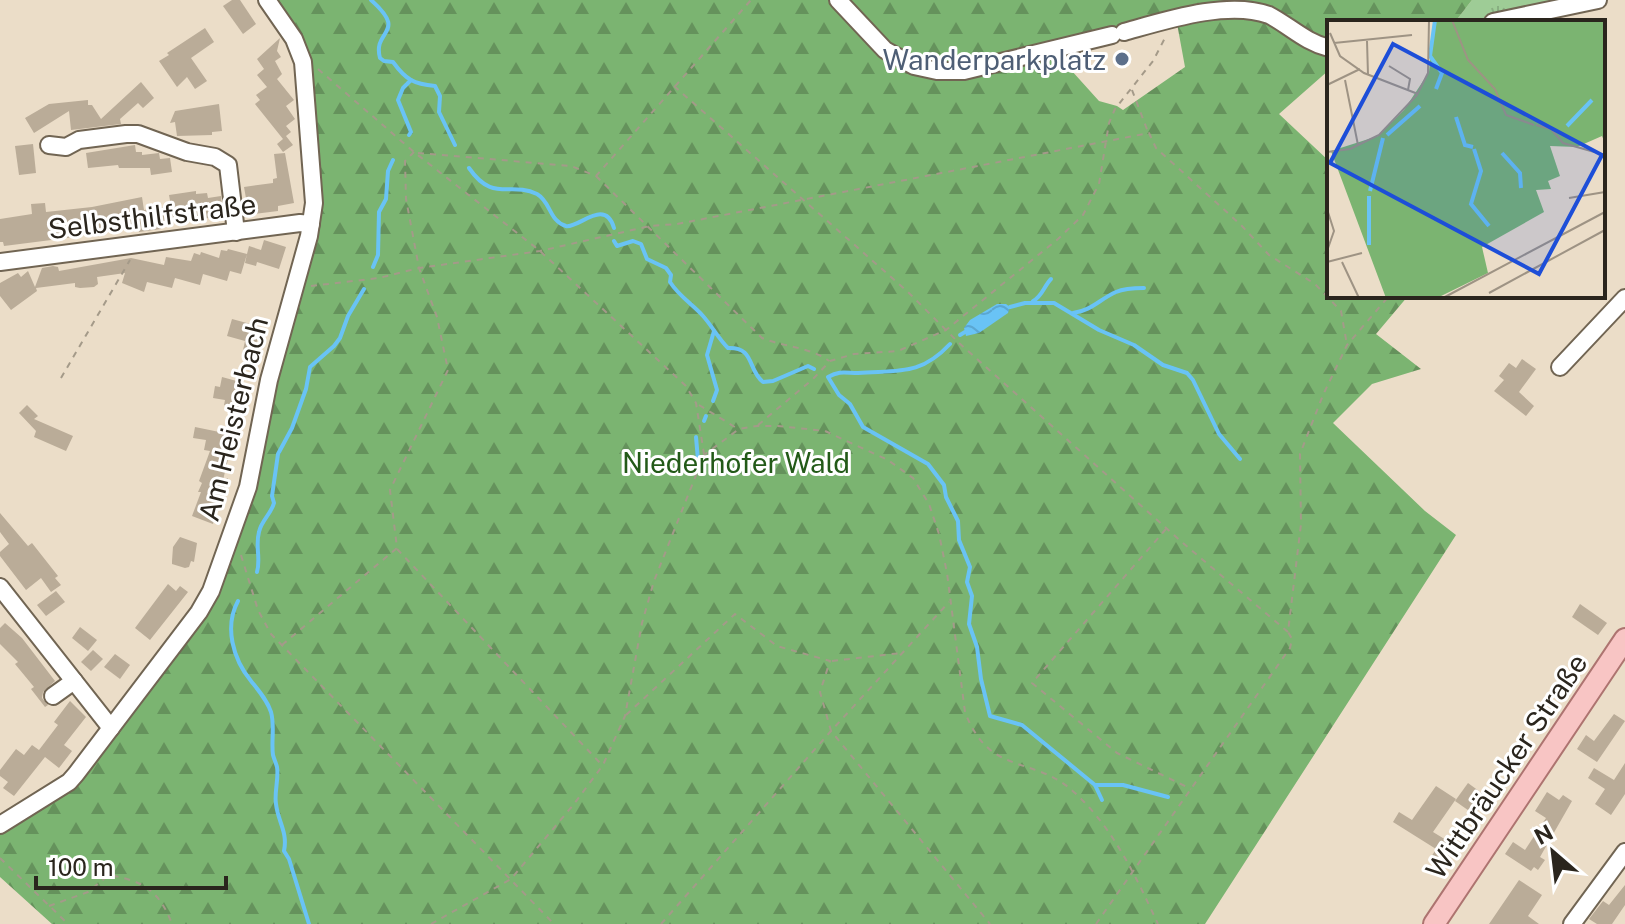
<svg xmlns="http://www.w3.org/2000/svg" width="1625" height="924" viewBox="0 0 1625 924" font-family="'Public Sans',sans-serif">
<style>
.grass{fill:url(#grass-tufts)}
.forest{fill:url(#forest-firs);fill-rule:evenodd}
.water{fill:url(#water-waves)}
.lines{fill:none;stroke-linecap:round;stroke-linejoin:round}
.stream{stroke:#69c3f5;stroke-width:4}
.building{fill:#baac98}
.minor-casing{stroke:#716553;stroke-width:20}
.major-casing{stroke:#ad7470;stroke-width:24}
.path{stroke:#a49a89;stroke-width:2;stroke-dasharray:6 6;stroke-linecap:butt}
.minor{stroke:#fff;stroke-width:16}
.major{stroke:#f8c5c4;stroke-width:20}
.service-dot{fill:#5c6f8a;stroke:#fff;stroke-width:3}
.labels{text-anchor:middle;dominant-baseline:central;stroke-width:6;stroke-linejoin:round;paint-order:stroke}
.service-label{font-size:28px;fill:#4e5e75;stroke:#fff;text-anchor:end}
.street-label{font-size:28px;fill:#2a251d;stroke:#fff}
.park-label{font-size:28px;fill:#235a18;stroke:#fff}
.inset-river{fill:none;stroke:#69c3f5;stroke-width:4}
.inset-road{fill:none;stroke:#9e9384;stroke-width:2}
.view{fill:#1d4ed8;fill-opacity:0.15;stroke:#1d4ed8;stroke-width:4}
.inset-edge{fill:none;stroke:#2a251d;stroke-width:4}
</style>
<defs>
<pattern id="grass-tufts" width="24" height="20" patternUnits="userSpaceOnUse" patternTransform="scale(2)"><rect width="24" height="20" fill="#9ecc96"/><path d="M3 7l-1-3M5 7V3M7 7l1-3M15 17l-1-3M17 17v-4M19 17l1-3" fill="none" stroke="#88af81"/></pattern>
<pattern id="forest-firs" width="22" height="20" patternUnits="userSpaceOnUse" patternTransform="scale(2)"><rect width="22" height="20" fill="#7bb471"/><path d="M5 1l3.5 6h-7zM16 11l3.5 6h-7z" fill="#65925c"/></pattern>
<pattern id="water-waves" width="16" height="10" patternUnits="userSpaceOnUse" patternTransform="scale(2)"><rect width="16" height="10" fill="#69c3f5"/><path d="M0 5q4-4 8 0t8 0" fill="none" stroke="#5ba7d2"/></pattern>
</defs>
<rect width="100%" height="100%" fill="#ebddc8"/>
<path class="grass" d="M1472,0H1556L1548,10L1493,22H1455Z"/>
<path class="forest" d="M274,0H1472L1455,22H1329V70L1279,114L1329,161V296H1408L1376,334L1421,369L1372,384L1333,423L1425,511L1456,535L1205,924H52L0,877V831L74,781L204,611L316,231L311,79ZM1176,18L1185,67L1123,110L1117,106L1099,101L1053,50Z"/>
<path class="water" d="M997,304H1006L1010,307L1008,313L979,333L966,336L964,328L970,320Z"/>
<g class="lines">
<g class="stream">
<path d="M371,0C409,34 372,29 380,58L384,61L393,62C406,80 414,84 435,86L440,96L439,112L455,145"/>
<path d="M409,135L411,132L398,100L403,88L411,80"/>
<path d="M469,168C493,203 510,181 537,194C551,202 549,221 566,226C578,229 605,197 614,228"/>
<path d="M614,241L617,246L633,241L641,244L647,259L666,268L671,275L670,282C679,296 692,304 703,316C712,326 718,338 728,348C755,347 747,369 763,382L773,381L808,366L814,369"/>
<path d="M373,267L378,255L379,212L386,199L388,171L393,160"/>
<path d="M1033,301C1042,297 1044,286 1051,279"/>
<path d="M1010,307L1025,303H1054L1099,330L1134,345L1163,365L1187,373L1193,380L1219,434L1240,459"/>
<path d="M1073,313C1091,311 1100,299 1116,292C1125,288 1135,288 1144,288"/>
<path d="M960,335L965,332"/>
<path d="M950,344C920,376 899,370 858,373C846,373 840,370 828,377L839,395L850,404L863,427L928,464L944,485L946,497L958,521L959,540L970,567L967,582L972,596L969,624L977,647L981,679L990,716L1022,725L1095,785H1123L1168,797"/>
<path d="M713,401L717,390L707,355L714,331"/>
<path d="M704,421L706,416"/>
<path d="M696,437L698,460"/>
<path d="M257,572C261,559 255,546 259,532C261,521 271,514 274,503L272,496L278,454L292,428L306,389L310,367L334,346L340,338L348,316L364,289"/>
<path d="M238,601C224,627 233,659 251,681C259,691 267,700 271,712C275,726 271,742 273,755C274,759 276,763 277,767C279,779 274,792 276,804C278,822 288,832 284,851L289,859L309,924"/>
<path d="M1095,785L1102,800"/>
</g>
</g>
<g class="building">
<path d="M232,0H240L256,24L243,34L223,6Z"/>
<path d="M205,28L214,42L191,58L207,81L195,89L187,77L177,87L159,61L169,55L167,53Z"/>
<path d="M280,38L277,51L281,57L275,61L282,74L277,79L294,100L286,106L295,119L286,126L291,132L286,136L293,145L283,152L277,144L283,139L255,104L260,100L256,95L267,87L257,75L264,69L257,59Z"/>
<path d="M141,82L154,98L143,108L138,103L120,119L121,124L71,130L69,111L34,133L25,118L49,104L88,100V105H92L101,119Z"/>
<path d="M219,104L222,131L212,132V135L177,136L175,122L170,123L175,111Z"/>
<path d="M33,144L36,173L19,175L15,146Z"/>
<path d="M135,145L136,152H142V155L159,153L160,159L170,158L172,172L151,175L150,168H119L118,165L88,168L86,153Z"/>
<path d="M285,153L294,203L278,206V211L245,215L244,204H247L244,187L273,183V179L277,178L274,154Z"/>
<path d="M196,191V194L207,193L208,198L221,196L223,217L173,221V224L160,226L161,229L139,232L138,225L80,232V236L67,238L4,246L3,242H0V219L32,214L31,204L45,203L46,212L92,207L142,197L144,210L171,206L169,195Z"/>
<path d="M264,240L286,247L279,269L257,262L256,266L245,263L247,254L241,274L230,271L227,281L203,274L200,285L175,278L172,288L147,282L144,292L122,283L125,273L97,277L98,284L94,287L80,288L75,287V283L36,288L37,291L11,310L0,296V283L18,273L21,277L28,271L35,287L42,268L53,266L58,267L59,271L131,258L164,265L166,257L191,261L194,253L200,255L201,252L219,258L221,250L227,251L228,249L247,254L249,246L261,250Z"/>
<path d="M232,319L261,327L252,358L242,355L245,341L227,336Z"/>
<path d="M1522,359L1536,369L1519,392L1534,406L1526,416L1494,391L1504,380L1499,376L1509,363L1516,368Z"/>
<path d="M222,377L244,383L239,408L224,405L225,400L213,398L215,386L220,387Z"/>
<path d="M27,405L38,416L34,419L73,436L66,451L34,437L36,431L19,413Z"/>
<path d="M195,427L234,435L223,480L228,478L213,524L192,516L201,492H198L202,483L199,481L210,451L204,450L206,440L193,438Z"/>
<path d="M0,513L28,546L32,543L58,576L55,578L61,585L51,592L41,578L26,590L0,556V552L9,544L0,532Z"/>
<path d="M180,537L197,543L194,562L191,561L189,567L185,568L172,564V561L173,547Z"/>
<path d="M168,584L176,591L180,586L188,592L150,640L135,628Z"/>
<path d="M56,591L65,602L46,616L37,605Z"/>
<path d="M1580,604L1607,623L1598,635L1572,617Z"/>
<path d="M5,623L22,638L55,681L43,692L42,698L48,705L45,707L31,689L34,687L15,664L18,662L0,644V628Z"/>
<path d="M80,627L97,640L88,651L72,638Z"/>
<path d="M93,650L103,659L91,671L81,662Z"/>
<path d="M115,654L130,665L120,679L104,667Z"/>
<path d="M70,701L86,717L64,745L72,751L59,768L45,757L14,796L3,788L8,782L0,776V770L16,749L24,755L32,745L39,750L58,725L54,722Z"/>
<path d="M1614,714L1625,721L1597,762L1577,749L1586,735L1594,741Z"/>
<path d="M1625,763V794L1611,815L1595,804L1605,789L1588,778L1594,768L1614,780Z"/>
<path d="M1468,783L1487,797L1475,815L1455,801Z"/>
<path d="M1436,786L1456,799L1433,832L1456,846L1442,867L1430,859L1436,849L1393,822L1399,812L1412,820Z"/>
<path d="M1547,792L1559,800L1563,795L1572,801L1540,857L1545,860L1538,870L1534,867L1531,871L1505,854L1513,842L1525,850L1546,818L1535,811Z"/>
<path d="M1519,880L1542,895L1528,916L1539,924H1489Z"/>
<path d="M1625,885V905L1612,924H1597L1589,919L1603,901L1609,905Z"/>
</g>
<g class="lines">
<g class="minor-casing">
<g id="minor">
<path d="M838,0L885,50L914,66L937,71H964L1112,35"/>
<path d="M1493,22L1598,0"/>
<path d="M1124,32C1167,20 1228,0 1269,15C1290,26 1305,42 1329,48"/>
<path d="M49,145L66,147L79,140L126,134H138L187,152L215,157L228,165L236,232"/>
<path d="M0,262L300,223L311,224"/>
<path d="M1560,367L1625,298"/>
<path d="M0,587L111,728"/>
<path d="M53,696L74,681"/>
<path d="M0,825L69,782L76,774L199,612L211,591L248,487L269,380L309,236L314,203L303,62L294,39L267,0"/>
<path d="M1572,924L1625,852"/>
</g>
</g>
<g class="major-casing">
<path id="major" d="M1434,924L1625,639"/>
</g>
<g class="path">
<path d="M318,69L414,152L540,251L686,386L696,403L704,454"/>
<path d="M674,86L908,292L959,343L1183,543L1288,632"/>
<path d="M1132,90L1148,132"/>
<path d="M418,153L571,166L596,176L751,0"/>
<path d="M596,176L762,338C784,347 810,347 829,361"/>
<path d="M311,286L379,278L419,268L540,251L650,226L677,224L1149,133L1156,148L1241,225L1269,255L1315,284L1341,311L1347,345"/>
<path d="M61,378L130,260"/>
<path d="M699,405L738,429"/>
<path d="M758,425L813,379L830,361L854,354L898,351L946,330L1058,239L1083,215L1099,184L1109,123L1115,109L1153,61L1166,36"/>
<path d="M1166,529L1032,683L1117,753L1191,789"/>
<path d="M397,549L602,765"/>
<path d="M241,555L258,610L271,634L554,924"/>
<path d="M282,645L397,548L390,490L448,370L437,317L419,268L406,199L405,161L414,152"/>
<path d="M832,661L901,653"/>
<path d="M626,715L735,614L777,646L830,661L820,692L831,731L949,602"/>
<path d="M0,858L68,924"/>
<path d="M49,906L88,892L109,875C143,881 159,890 172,924"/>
<path d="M431,924L511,879L574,804L603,765L625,716L642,623L654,581L704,455L739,429L757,426H778L825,431L888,460L913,478L929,504L939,534L947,573L965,712C990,778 1034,754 1075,793C1114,829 1136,877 1158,924"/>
<path d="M661,924L831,731L990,924"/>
<path d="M1096,924L1290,648L1292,639L1288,632L1301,524L1300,454L1323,395L1347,345L1389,296"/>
</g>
<use href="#minor" class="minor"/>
<use href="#major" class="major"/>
</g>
<circle class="service-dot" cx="1122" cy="59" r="8"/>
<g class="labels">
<g class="service-label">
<text x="1106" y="59">Wanderparkplatz</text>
</g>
<g class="street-label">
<text transform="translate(152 216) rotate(-7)">Selbsthilfstraße</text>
<text transform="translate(233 419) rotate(-76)">Am Heisterbach</text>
<text transform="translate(1506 766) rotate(-56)">Wittbräucker Straße</text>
</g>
<g class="park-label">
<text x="736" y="462">Niederhofer Wald</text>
</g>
</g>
<g transform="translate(1327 20)">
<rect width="278" height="278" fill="#ebddc8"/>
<path d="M107,0H278V123L275,116L250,127L223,126L233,156L221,161L224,169L209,170L217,192L155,227L161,253L110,278H59L4,131L51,116L77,90L102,52Z" fill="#7bb471"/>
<path class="inset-river" d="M108,0L103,36L115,53L109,69M129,97L138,125L146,127M240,106L265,80M60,115L93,86M147,129L154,151L144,184L162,206M175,133L193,153L194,168M43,171L56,118M42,176V225"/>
<path class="inset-road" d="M125,0L141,40L168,69L179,95L207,105M3,13L13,36L37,53L91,74M40,21L41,55M7,23L85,15M62,46L83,59L81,70M18,60L31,125M0,65L33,49M209,105L224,109L236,123L278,135M0,132L23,129L52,115L90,75L101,53L102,0M242,178L278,172M0,189L7,211L0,231M0,242L35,233M15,242L32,278M162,273L278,210M116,278L278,192"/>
<path class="view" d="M66,24L275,135L212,254L3,143Z"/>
<rect width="278" height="278" class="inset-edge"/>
</g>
<g transform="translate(1553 852) rotate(332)" stroke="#ffffff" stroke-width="6" paint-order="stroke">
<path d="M0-6L14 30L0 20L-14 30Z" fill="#2a251d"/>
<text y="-12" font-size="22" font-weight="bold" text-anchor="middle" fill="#2a251d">N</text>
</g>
<path d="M36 876v12h190v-12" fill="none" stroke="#2a251d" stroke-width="4"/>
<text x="48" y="876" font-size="24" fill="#2a251d" stroke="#ffffff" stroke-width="6" paint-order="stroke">100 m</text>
</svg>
